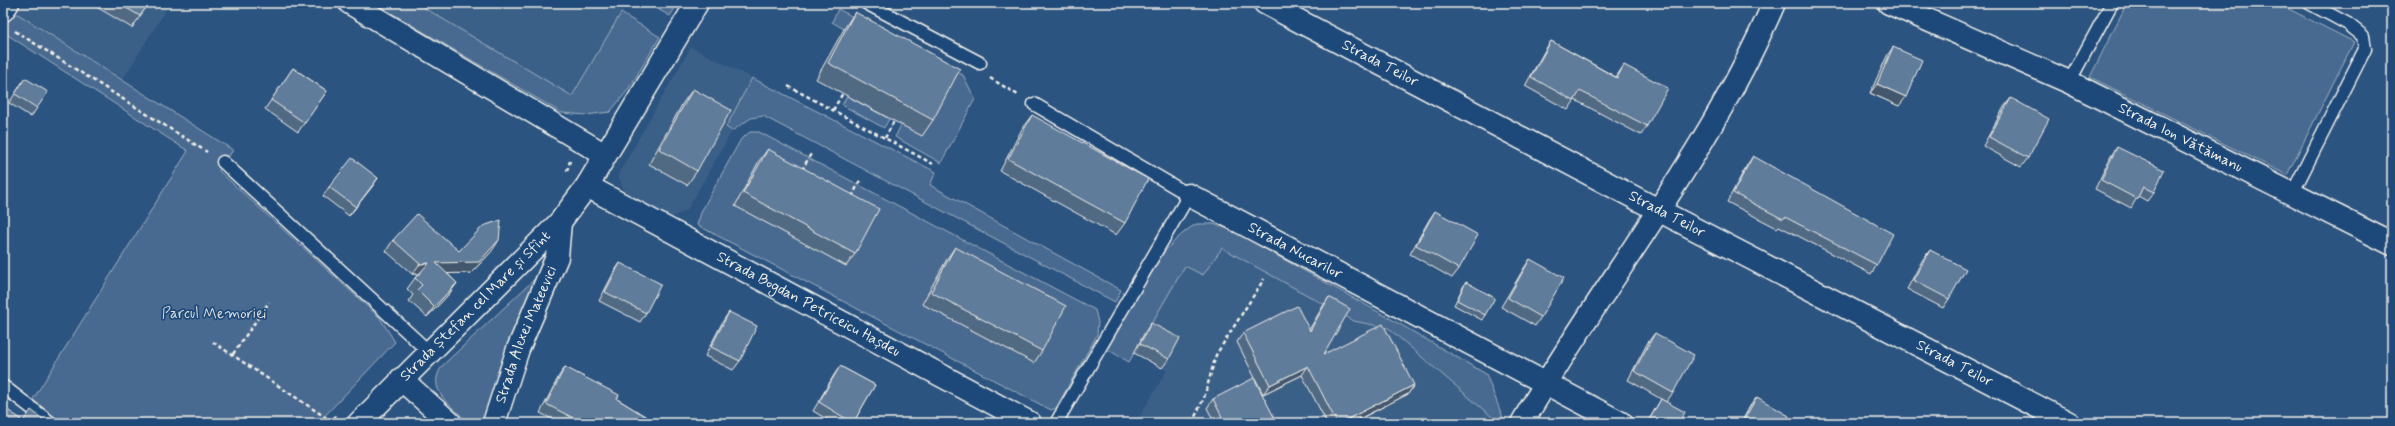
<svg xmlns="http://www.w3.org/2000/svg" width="2395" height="426" viewBox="0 0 2395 426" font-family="Mynerve,sans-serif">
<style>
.built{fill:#3b6088}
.green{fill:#496b90;stroke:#9eaebc}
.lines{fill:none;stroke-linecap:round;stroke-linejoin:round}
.service-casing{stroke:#f4f1e8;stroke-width:15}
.minor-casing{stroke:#f4f1e8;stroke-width:25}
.tertiary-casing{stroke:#f4f1e8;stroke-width:25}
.path{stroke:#f4f1e8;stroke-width:2.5;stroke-dasharray:4 3;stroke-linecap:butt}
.service{stroke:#1f4a7a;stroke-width:12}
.minor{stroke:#1f4a7a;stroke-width:22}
.tertiary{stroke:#1f4a7a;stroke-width:22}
.wall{fill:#516a84;stroke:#f4f1e8}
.shaded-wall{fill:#42566c;stroke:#f4f1e8}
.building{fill:#5e7b9a;stroke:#f4f1e8}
.labels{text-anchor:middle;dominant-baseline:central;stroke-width:3.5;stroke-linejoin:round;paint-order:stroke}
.street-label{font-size:15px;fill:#f4f1e8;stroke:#1f4a7a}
.park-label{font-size:15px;fill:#dadddb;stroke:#1f4a7a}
</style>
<rect width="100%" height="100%" fill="#2c5481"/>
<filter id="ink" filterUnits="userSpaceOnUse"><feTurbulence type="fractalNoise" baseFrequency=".025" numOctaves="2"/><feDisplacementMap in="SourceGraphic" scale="8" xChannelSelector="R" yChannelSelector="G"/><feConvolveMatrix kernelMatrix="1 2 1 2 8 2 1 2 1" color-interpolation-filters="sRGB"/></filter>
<g filter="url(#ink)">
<g class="built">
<path d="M24,3H170L123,79L16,13Z"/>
<path d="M416,3H627L572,96Z"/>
<path d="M691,47L752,78L726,126L732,131L687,210L670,218L625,193L618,175Z"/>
<path d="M1221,248L1354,321L1388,328L1499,423H1136L1167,370L1162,368L1145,332L1185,265L1203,275Z"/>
</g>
<g class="green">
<path d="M374,3H416L572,96L621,13L660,37L628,90L610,112L586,115L562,113Z"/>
<path d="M647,3H678L670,16Z"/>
<path d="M2127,3H2277L2354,42L2287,175L2090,77Z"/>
<path d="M838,9L963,75L975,99L941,163L895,137L901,125L844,29L832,22Z"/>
<path d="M16,13L233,150L219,171L380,318L395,342L318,423H62L32,401L188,151L3,32V27Z"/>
<path d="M752,78L936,172L930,185L1121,290L1115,302L763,116L751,118L732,131L726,127Z"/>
<path d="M847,96L889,119L884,128L842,105Z"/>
<path d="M750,132H759L1095,310L1098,322L1097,335L1056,408L1051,410L697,225L702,210L741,139Z"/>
<path d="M1196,224H1214L1231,230L1391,319L1486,374L1505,423H1499L1388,328L1354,321L1222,248L1203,275L1185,266L1129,362L1107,349C1131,307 1153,250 1196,224Z"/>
<path d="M540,274L486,423H469C452,406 424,390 443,365Z"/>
</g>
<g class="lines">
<g class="service-casing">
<g id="service">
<path d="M866,3L980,63"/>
<path d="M2069,82L2112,3"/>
<path d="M1034,104L1189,195L1056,423"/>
<path d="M223,162L429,352"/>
<path d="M2292,194L2365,49L2363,36L2348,24L2309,3"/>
<path d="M3,386L51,423"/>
</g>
</g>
<g class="minor-casing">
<g id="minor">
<path d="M350,3L605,155"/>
<path id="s1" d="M1265,3L1660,211L2069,423"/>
<path id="s2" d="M1889,3L2069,82L2392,244"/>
<path d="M3,10L8,3"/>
<path id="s3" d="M587,186L1030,423"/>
<path id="s4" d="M1189,195L1621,423"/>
<path d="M401,379L450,423"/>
<path id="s5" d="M494,423L518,349L557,257L560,222"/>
<path d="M1522,423C1604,282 1709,154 1774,3"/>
</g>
</g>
<g class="tertiary-casing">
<g id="tertiary">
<path id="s6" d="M359,423L560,222L587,186L697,3"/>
</g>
</g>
<g class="path">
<path d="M15,31L207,152"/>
<path d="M990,78L1018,95"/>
<path d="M788,86L933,164"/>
<path d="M833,110L843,93"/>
<path d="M885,138L894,121"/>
<path d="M802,170L812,152"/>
<path d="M567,171L570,161"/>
<path d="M852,197L861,178"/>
<path d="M213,342L331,421"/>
<path d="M233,354L269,302"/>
<path d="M329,423L336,416"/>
<path d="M1192,423L1204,398L1216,355L1264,279"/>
</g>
<use href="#service" class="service"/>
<use href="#minor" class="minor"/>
<use href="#tertiary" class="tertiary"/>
</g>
<g class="wall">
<path d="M90,3H149L132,28Z"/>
<path d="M855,12L933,120L922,136L816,79L844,29Z"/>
<path d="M1551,41L1616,77L1624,65L1647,126L1641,135L1575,100L1568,110L1525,86L1545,50Z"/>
<path d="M1893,47L1899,106L1870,93L1887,56Z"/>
<path d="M293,68L327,91L298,132L265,109Z"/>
<path d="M25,78L37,108L31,117L9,103Z"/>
<path d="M693,89L697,171L687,185L649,164L683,103Z"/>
<path d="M2011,98L2028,158L2021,167L1983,146L2004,107Z"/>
<path d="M1032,115L1125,223L1116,235L1000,171L1023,127Z"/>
<path d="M2117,147L2154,192L2147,201L2138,196L2131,208L2095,189L2111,156Z"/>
<path d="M768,149L855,254L846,266L735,206L759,161Z"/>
<path d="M1753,156L1877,265L1871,274L1779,226L1777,228L1727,202L1747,165Z"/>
<path d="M378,178L349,216L323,196L329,187Z"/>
<path d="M1435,211L1459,269L1452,278L1410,254L1429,220Z"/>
<path d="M393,240L459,251H492L471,273H447L457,283L449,294L427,317L409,301L413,295L407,289L415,278L418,274H412L386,251Z"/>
<path d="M955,247L1042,351L1034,363L922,304L947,259Z"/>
<path d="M1930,250L1949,299L1943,308L1907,289L1923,259Z"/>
<path d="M1530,259L1541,317L1535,326L1501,307L1524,268Z"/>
<path d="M620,263L646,313L640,322L599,301L614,272Z"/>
<path d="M1466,282L1485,315L1482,320L1454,305L1463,287Z"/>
<path d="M1329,297L1324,354L1414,385L1408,394L1352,423H1327L1302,375L1263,394L1237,342L1243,333L1309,330L1323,306Z"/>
<path d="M729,312L740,361L733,370L705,356L723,321Z"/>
<path d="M1151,323L1169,359L1162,368L1134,353L1145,332Z"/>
<path d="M1655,333L1673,393L1666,402L1628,380L1648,342Z"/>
<path d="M840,366L875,385L853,423H833L813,411L834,375Z"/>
<path d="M565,367L653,421L664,423H560L540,413L559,376Z"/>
<path d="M1757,397L1785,423H1741L1750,406Z"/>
<path d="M1213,399L1277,423H1215L1207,408Z"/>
<path d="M1661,399L1679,423H1647Z"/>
</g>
<g class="shaded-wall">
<path d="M1877,84L1906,97L1899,106L1870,93Z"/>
<path d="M378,178L372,187L349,216L356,207Z"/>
<path d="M499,240L492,251L471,273L428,274L436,263Z"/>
<path d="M429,263L421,274H412L420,264Z"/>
<path d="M457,283L449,294L427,317L434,307Z"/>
<path d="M1308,366L1302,375L1263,394L1270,385Z"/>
<path d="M1414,385L1408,394L1351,423H1340Z"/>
</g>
<g class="building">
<path d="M118,3H149L140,16Z"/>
<path d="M855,12L960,69L933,120L828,63Z"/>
<path d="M1551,41L1617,78L1624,65L1668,88L1647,126L1580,91L1574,101L1531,77Z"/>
<path d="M1893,47L1922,60L1906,97L1877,84Z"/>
<path d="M293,68L327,91L305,123L271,100Z"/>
<path d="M25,78L48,92L37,108L15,94Z"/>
<path d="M693,89L731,110L697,171L659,149Z"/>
<path d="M2011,98L2049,119L2028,158L1989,137Z"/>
<path d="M1032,115L1148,179L1125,223L1008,159Z"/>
<path d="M2117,147L2164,170L2154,192L2143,187L2137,199L2101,180Z"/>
<path d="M768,149L879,209L855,254L743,193Z"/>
<path d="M1753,156L1893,234L1877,265L1785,217L1783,219L1733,193Z"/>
<path d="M352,158L378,178L356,207L329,187Z"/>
<path d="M1435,211L1478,235L1459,269L1416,245Z"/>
<path d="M417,214L459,251L483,226L501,220L499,240L479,262L436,263L457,283L434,307L417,290L422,285L415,278L429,263L420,264L393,240Z"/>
<path d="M955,247L1066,306L1042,351L931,292Z"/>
<path d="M1930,250L1966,269L1949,299L1913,280Z"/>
<path d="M1530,259L1564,278L1541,317L1508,298Z"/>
<path d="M620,263L661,284L646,313L605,292Z"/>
<path d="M1466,282L1495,298L1485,315L1457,300Z"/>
<path d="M1329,297L1350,309L1324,354L1383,324L1414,385L1340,423H1337L1308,366L1270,385L1243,333L1297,306L1310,331Z"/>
<path d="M729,312L757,326L740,361L711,347Z"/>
<path d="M1151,323L1180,338L1169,359L1140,344Z"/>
<path d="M1655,333L1694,355L1673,393L1634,371Z"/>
<path d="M840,366L875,385L853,423L819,402Z"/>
<path d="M565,367L619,395L617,399L653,421L655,418L664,423H583L546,404Z"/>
<path d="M1254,378L1277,423H1225L1213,399Z"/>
<path d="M1757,397L1789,416L1785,423H1742Z"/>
<path d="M1661,399L1685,412L1679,423H1654L1649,420Z"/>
<path d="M3,407L21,419L18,423H3Z"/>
<path d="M31,410L48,423H22Z"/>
<path d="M1350,419L1352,423H1341Z"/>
<path d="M947,421L951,423H945Z"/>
</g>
</g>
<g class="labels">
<g class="street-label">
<text stroke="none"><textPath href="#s1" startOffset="130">Strada Teilor</textPath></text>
<text stroke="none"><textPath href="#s2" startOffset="321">Strada Ion Vătămanu</textPath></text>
<text stroke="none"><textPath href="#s1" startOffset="454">Strada Teilor</textPath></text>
<text stroke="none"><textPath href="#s4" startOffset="120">Strada Nucarilor</textPath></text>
<text stroke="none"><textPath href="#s3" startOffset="251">Strada Bogdan Petriceicu Hașdeu</textPath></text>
<text stroke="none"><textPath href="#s6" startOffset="165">Strada Ștefan cel Mare și Sfînt</textPath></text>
<text stroke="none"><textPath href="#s5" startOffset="94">Strada Alexei Mateevici</textPath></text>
<text stroke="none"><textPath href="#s1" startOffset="778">Strada Teilor</textPath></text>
</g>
<g class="park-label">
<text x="214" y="314">Parcul Memoriei</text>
</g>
</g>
<rect width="2395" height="426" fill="none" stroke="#1f4a7a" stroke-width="16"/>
<rect x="8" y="8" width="2379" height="410" fill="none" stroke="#f4f1e8" stroke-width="1.5" filter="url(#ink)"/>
</svg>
